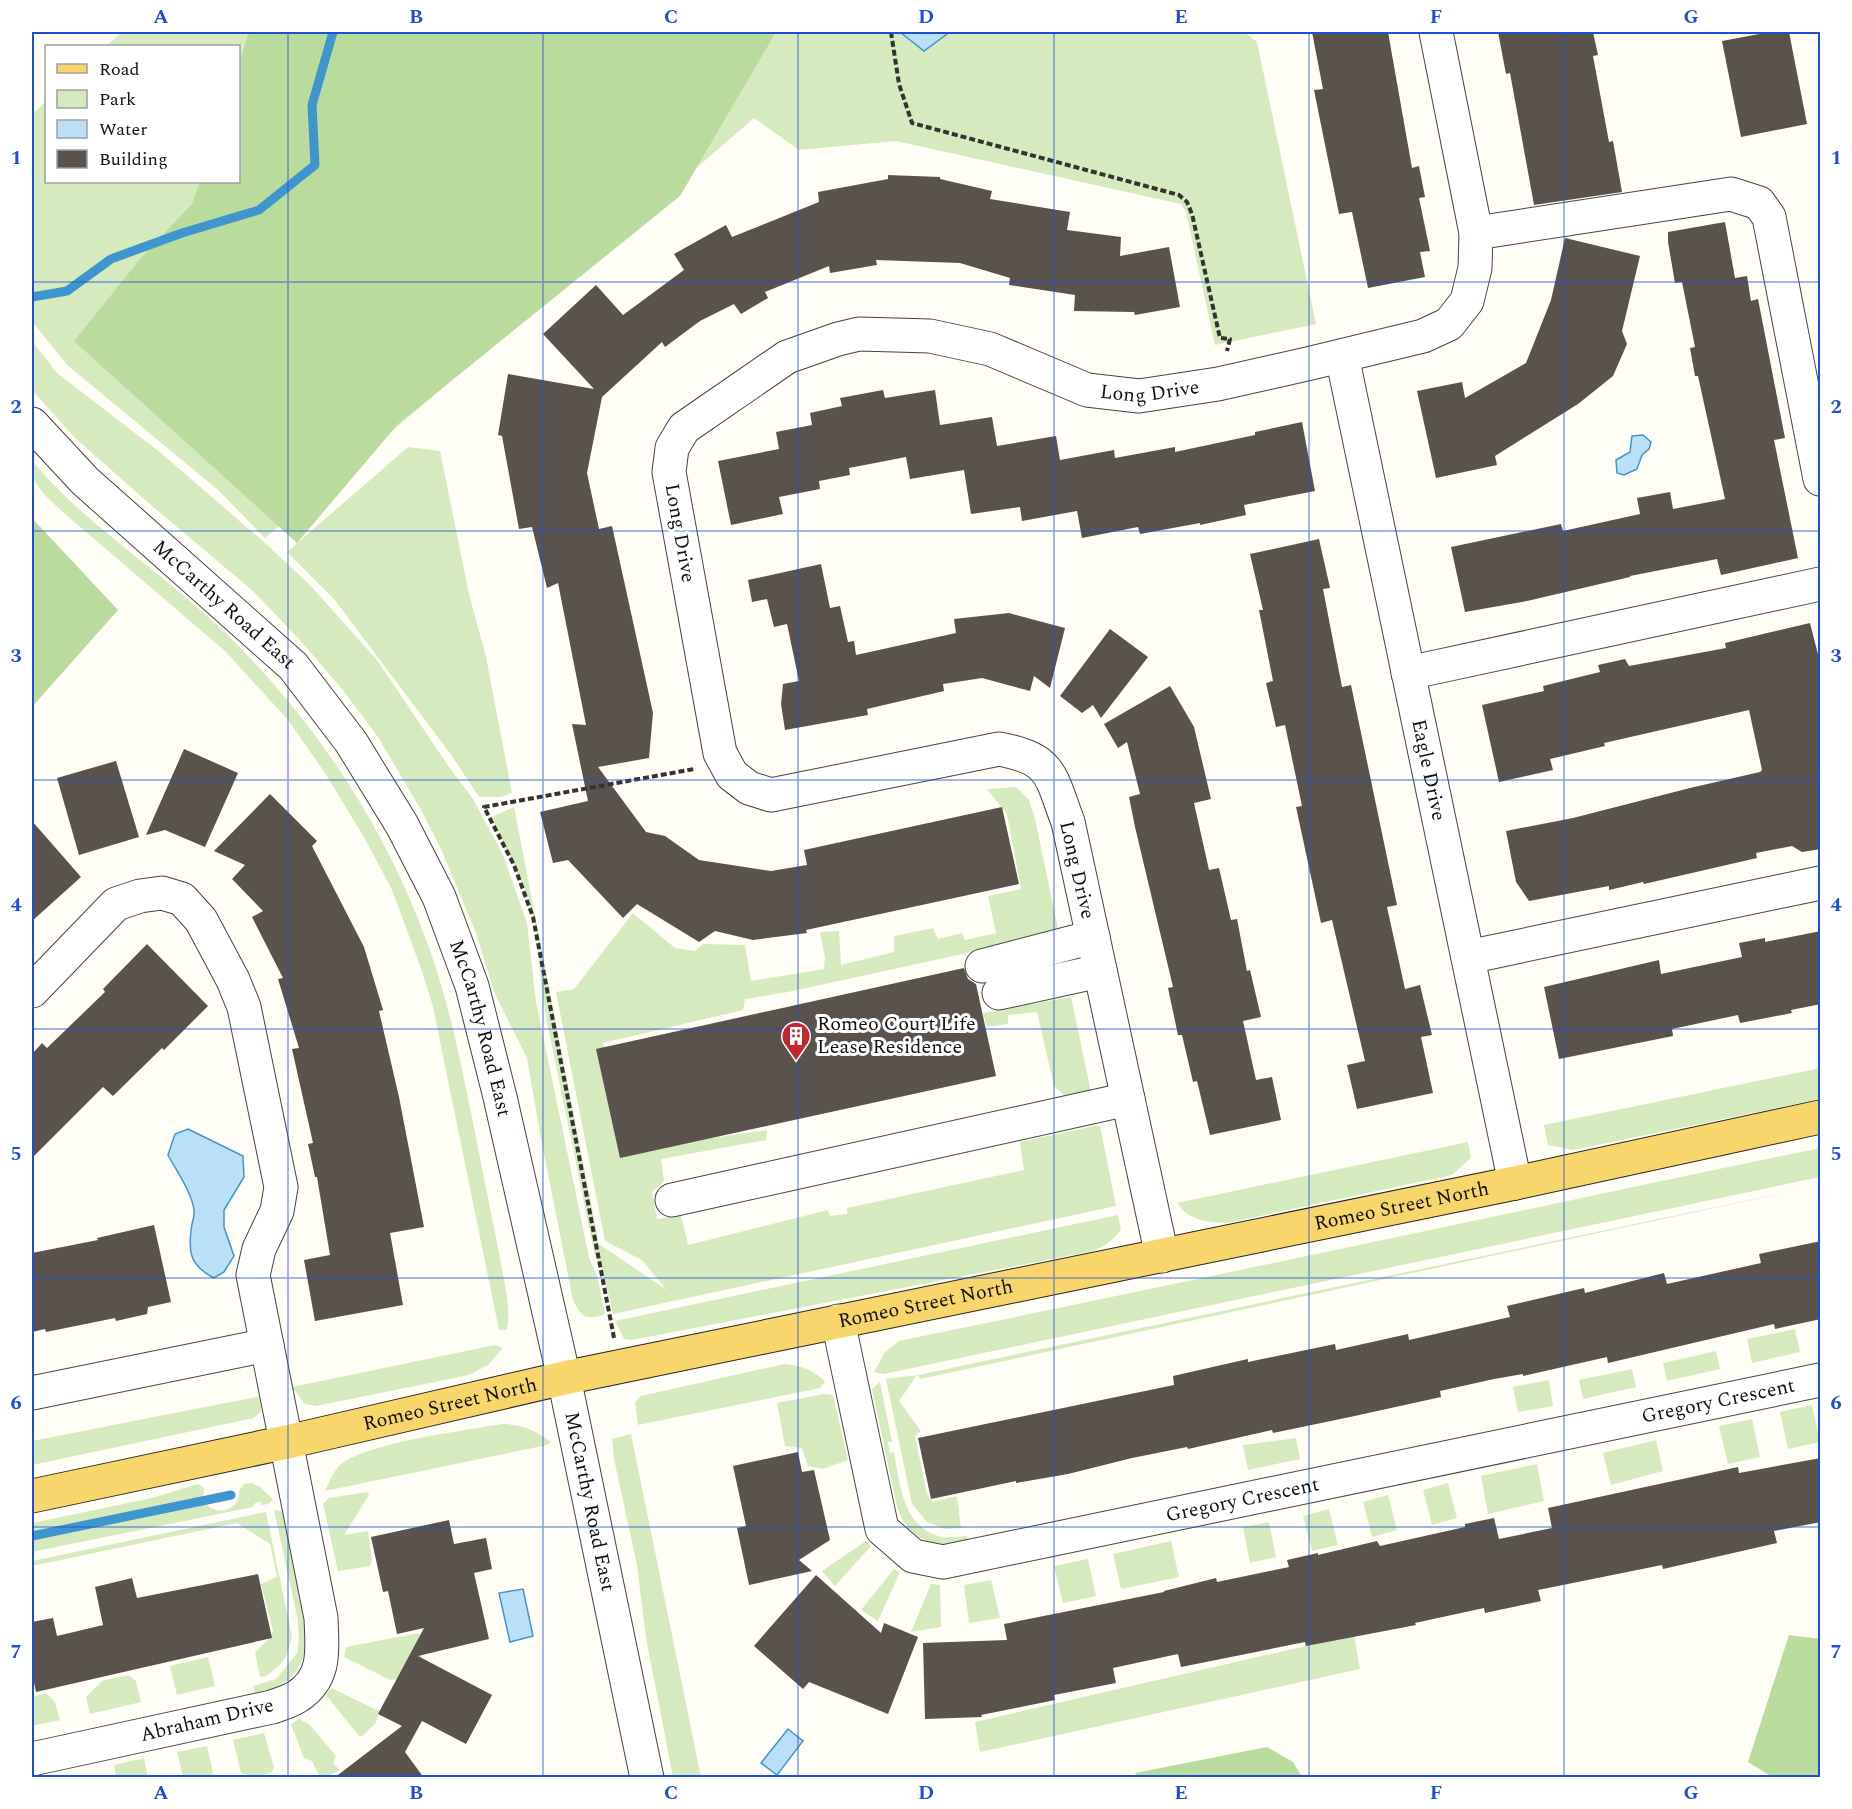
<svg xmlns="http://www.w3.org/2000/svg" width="1852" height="1809" viewBox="0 0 1852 1809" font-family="Spectral,serif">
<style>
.green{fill:#d5ebbd}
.forest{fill:#b9dc9c}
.water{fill:#b9e0f7;stroke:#3f96cf;stroke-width:1.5}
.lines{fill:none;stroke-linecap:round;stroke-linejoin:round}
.stream{stroke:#3f96cf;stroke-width:9}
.building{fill:#5a524d}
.minor-casing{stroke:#444;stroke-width:35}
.major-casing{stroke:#222;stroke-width:35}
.path{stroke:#333;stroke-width:4;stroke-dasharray:6 3;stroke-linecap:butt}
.minor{stroke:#fff;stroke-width:33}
.major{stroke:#f9d66b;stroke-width:33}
.grid{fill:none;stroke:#1d4ed8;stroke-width:1.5;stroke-opacity:0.55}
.labels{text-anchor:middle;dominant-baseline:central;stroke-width:6;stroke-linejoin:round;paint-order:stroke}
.street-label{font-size:20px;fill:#111;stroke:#fff}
.poi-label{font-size:20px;fill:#111;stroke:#fff;text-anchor:start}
.neatline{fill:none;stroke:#1d4ed8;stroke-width:2}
.grid-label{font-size:20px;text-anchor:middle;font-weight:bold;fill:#1d4ed8}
</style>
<rect width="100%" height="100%" fill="#fffdf5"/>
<g class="green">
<path d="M122,32H1244L1257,42L1316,324L1215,345L1186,212L1181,204L896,141L799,150L754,118L437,393L265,538L217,489L67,365L32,321V115L46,101V182H238V46H106Z"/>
<path d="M32,341L57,373L161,453L265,543L309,584L377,660L449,767L473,799L503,855L527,923L536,1002L589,1257L598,1279L605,1314C586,1321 581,1317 573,1300L541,1139L527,1058L495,994L476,933L441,849L420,808L378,737L342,689L298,638L253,591L152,506L74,437L32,390Z"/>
<path d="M408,447L440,451L469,594L486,657L512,793L501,797H479L452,756L334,599L287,552Z"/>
<path d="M32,461C44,474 55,487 68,499C115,543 170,581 218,626C330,732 414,870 451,1021C460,1057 467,1095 475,1132C483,1176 493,1220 501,1264C505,1286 511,1308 507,1330H499L433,1007L422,971L392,890L365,839L325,773L288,720L225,651L64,513C47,497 29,484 32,461Z"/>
<path d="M1016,787L1029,800L1035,819L1059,933L788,992L745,999L743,1010L603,1043L635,1149L767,1130L766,1140L661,1159L664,1181L652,1192L657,1219L681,1216L688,1245L828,1210L830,1216L847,1214V1208L1024,1170L1020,1142L1094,1126H1100L1116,1206L613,1314L603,1271L594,1252L572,1143L547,1022L541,984L538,941L529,900L522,882L492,817L514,807L599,1244L667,1290L642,1260L605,1241L556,992L574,989L633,913L675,948L695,951L703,944L745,945L751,981L824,969L825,958L820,932L839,931L841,965L894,952V936L933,928L938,939L962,933L965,940L996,933L988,896L1021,889L1007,814L987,789Z"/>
<path d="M1071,997L1091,1092L1075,1097L1064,1095L1054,1086L1037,1012L1008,1015V1024L987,1027L983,1013Z"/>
<path d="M1820,1068V1099L1573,1150L1548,1145L1544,1125Z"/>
<path d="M1468,1142L1471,1158L1452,1175L1227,1223C1207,1222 1189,1221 1177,1203Z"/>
<path d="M1820,1148V1177L884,1374L874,1372L885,1352L899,1341C1206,1278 1513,1212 1820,1148Z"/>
<path d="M1820,1185L921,1379L917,1375L899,1401L921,1431L915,1436L927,1494L933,1502L957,1496L961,1528L945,1529L927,1522L912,1504L886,1379L918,1375Z"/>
<path d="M1118,1215L1121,1230C1111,1242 1103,1248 1088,1252L632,1340L624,1339L615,1321Z"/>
<path d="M1795,1329L1800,1352L1752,1363L1747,1339Z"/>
<path d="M495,1345L503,1348L488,1365L469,1375L316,1406L305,1404L292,1387Z"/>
<path d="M1716,1351L1720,1369L1667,1381L1663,1363Z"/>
<path d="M784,1364C799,1365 815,1370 825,1382L820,1388L638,1425L635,1402L641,1396Z"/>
<path d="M1632,1369L1636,1387L1583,1399L1579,1380Z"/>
<path d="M1549,1380L1553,1406L1518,1412L1513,1387Z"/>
<path d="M880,1382L892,1442H888L890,1453L894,1452C900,1484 902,1524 938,1536C946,1539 958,1536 967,1536L968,1545C935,1547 909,1542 897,1507L872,1389Z"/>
<path d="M824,1394L833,1395L848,1460L823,1469L808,1466L802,1448L785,1446L777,1403Z"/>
<path d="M261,1396V1411L254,1418L32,1465V1441Z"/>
<path d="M1812,1405L1820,1442L1788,1449L1780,1412Z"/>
<path d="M1752,1419L1760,1457L1728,1464L1719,1426Z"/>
<path d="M502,1424C521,1424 535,1430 551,1442L547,1445L325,1491C329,1483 334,1470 341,1464C371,1442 462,1431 502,1424Z"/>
<path d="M631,1434L701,1777H673L646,1638L637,1565L614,1459L612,1439Z"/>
<path d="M1296,1438L1300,1459L1248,1470L1243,1445Z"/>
<path d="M1656,1440L1663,1471L1611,1485L1603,1453Z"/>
<path d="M1537,1464L1544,1501L1488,1514L1481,1476Z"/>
<path d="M251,1483L259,1486L273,1499L268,1504L262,1505L260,1502L255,1503L253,1507L32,1552V1523L152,1498L198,1484L204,1488L203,1501C205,1503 208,1506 211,1508C224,1515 241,1506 239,1491L244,1484Z"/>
<path d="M1448,1483L1457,1518L1432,1525L1423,1490Z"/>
<path d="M367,1492L369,1495L344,1535L368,1531L372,1560L370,1566L338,1571L323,1504L329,1498Z"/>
<path d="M1388,1495L1397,1530L1372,1537L1363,1502Z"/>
<path d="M1329,1509L1338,1545L1312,1551L1303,1516Z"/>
<path d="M274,1510L282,1511L285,1519L307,1639C304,1672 287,1687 255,1694L253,1686L276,1679L297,1653L299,1638L297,1616Z"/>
<path d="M266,1512L292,1637L286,1657L278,1667L266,1676L260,1677L255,1652L268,1640L273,1631L261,1584L277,1577L270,1544L237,1523L32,1566V1561Z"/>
<path d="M1269,1522L1276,1557L1250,1563L1243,1527Z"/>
<path d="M866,1541L871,1546L835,1586L822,1571Z"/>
<path d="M1171,1541L1179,1577L1121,1589L1113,1554Z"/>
<path d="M1088,1559L1096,1596L1063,1603L1054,1566Z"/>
<path d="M894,1569L900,1572L878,1621L861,1610Z"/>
<path d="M991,1580L1000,1618L969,1623L964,1585Z"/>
<path d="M931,1584L940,1585L941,1627L911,1632Z"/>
<path d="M419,1633L424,1676L390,1680L344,1657L346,1647Z"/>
<path d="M1354,1635L1360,1669L980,1752L975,1722Z"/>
<path d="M208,1657L215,1686L177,1695L170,1666Z"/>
<path d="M128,1675L136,1681L141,1702L90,1714L86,1697L102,1681Z"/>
<path d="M331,1688L379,1711L376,1723L362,1736H359L326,1695Z"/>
<path d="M46,1693L55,1702L60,1720L32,1726V1697Z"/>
<path d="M299,1719L309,1724L336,1756L333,1763L340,1770L326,1777H320L312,1761L304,1758L291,1724Z"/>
<path d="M264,1733L274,1767L272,1772L256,1778L241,1773L233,1740Z"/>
<path d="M207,1746L214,1777H183L177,1752Z"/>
<path d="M144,1758L148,1777H116L114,1765Z"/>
</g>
<g class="forest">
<path d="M249,32H776L680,196L398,424L297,543L74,341L141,258L192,204L200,182H238L239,63Z"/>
<path d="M32,518L118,610L32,707Z"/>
<path d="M1789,1635L1820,1639V1777H1772L1748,1762Z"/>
<path d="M1267,1747L1293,1762L1302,1777L1138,1778L1135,1773Z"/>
</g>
<g class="water">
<path d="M900,32H947V34L924,51Z"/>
<path d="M1643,435L1651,442L1649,449L1642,455L1637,469L1624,475L1617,473L1616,460L1630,452L1632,436Z"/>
<path d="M188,1129L243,1156L244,1177L224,1210V1227L234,1256L224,1272L214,1278C188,1265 188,1249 192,1224C193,1220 195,1214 194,1210C192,1193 176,1170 168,1155L175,1134Z"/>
<path d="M523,1589L533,1636L510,1642L499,1593Z"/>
<path d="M788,1729L803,1741L777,1775L761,1763Z"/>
</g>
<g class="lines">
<g class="stream">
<path d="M32,297L67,291L111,259L182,233L259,210L315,165L312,105L333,32"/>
<path d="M32,1536L231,1495"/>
</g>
</g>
<g class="building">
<path d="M1312,32H1388L1412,168L1419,166L1425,197L1419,198L1430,251L1420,252L1425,277L1368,288L1352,212L1339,214L1314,90L1323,89Z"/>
<path d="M1498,32H1593L1598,55L1593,56L1609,142L1613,141L1622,192L1534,205L1510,73L1506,74Z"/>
<path d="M1770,32H1789L1807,124L1741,137L1722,41Z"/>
<path d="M888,175L940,177V179L992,191L990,199L1070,212L1067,230L1121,237L1120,256L1169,247L1180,307L1135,315L1134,312L1074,311L1075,295L1009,285L1010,278L960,263L876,260L877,265L830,273L829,266L765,292L768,298L741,314L734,304L700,321L665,347L662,342L602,397L587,473L599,529L612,526L653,713L649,758L598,767L646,832L665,836L699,860L771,871L807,865L804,850L1002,807L1019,884L806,930L807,933L753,940L715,931L699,942L637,904L623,918L568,860L553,863L540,812L588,801L572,724L586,725L558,583L547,588L532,527L519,529L502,436L498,435L508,374L594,389L543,334L596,285L623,315L684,270L674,254L726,225L732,237L819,202L818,192L888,179Z"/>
<path d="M1725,222L1735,278L1747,276L1751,301L1758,299L1785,438L1774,440L1798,558L1721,575L1717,559L1630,576V577L1527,601L1465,612L1451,547L1561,524L1563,531L1640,514L1637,498L1670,492L1673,509L1725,499L1698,376H1695L1690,348L1695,347L1682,282L1675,283L1668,242V232Z"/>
<path d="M1565,238L1640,256L1622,331L1627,344L1613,376L1578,404L1495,456L1497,465L1436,478L1417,391L1462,382L1465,398L1526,363L1551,300Z"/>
<path d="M883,390L885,398L935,390L940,425L992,417L997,446L1056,436L1060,460L1114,450L1115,458L1175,447V452L1255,435V432L1302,422L1315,491L1244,505L1246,515L1200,525V523L1140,534L1138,527L1082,538L1077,511L1022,521L1020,507L971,514L964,470L910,479L906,457L849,468L850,475L819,481L820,489L779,497L783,514L731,525L718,461L779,449L776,432L812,425L810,413L842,406L840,398Z"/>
<path d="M1319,539L1330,588L1323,589L1342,687L1351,685L1397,905L1387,907L1405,989L1420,985L1432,1035L1421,1037L1433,1093L1357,1109L1347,1065L1365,1061L1332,920L1321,923L1296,807L1302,806L1285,725L1276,727L1266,683L1273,681L1259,610H1263L1250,554Z"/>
<path d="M821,564L830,608L840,606L848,642L854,641L856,655L956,633L954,619L1009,613L1065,628L1050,688L1034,676L1030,691L982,678L943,684L944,691L867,709L868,715L785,730L781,704L783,684L799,681L787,624L774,627L767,599L752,602L748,580Z"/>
<path d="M1810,623L1821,666V849L1802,852L1792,846L1756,853L1757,858L1644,884L1643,882L1609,890V886L1529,901L1516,882L1506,831L1573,818L1690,788L1760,772L1762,770L1749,710L1604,743L1605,746L1550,759L1553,770L1499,782L1482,705L1544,691L1543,686L1600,672L1598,665L1625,659L1629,666L1726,648L1725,643Z"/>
<path d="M1110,629L1148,657L1101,718L1093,705L1082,713L1060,696Z"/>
<path d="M1170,686L1194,727L1211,799L1194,803L1209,870L1219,868L1231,920L1237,919L1247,971L1250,970L1261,1017L1243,1021L1256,1080L1272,1077L1281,1120L1210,1135L1197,1081L1193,1082L1182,1035H1178L1168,988L1173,987L1135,827L1129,797L1140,794L1127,742L1118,748L1104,724Z"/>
<path d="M184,749L238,773L205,847L165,830L146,835Z"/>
<path d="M116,761L139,837L79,855L57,778Z"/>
<path d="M270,794L317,841L312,846L364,947L383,1010L379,1011L399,1097L424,1227L390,1233L403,1305L315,1321L304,1260L330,1255L317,1177H315L308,1144L313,1143L292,1049L299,1048L278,979L283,978L252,917L263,911L232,879L245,865L214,851Z"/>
<path d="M32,821L81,877L32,921Z"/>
<path d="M1821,931V1004L1791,1010L1792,1013L1740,1023L1738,1015L1672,1029L1673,1036L1559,1059L1544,987L1659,960L1661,974L1742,957L1739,943L1765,938V942Z"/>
<path d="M147,944L208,1006L164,1050L162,1048L113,1096L103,1087L32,1158V1054L42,1043L47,1048L105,992L103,989Z"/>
<path d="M964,968L968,979L976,984L996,1076L620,1158L596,1049Z"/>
<path d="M154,1225L171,1302L148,1307L147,1314L116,1321L115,1318L46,1332L45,1329L32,1332V1253L98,1240L97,1238Z"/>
<path d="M1821,1241V1319L1775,1329L1774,1324L1608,1363L1607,1357L1523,1376V1374L1494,1379L1440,1391L1441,1397L1350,1417L1273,1433L1272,1430L1188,1449L1187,1447L1132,1458L1068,1474L1016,1483V1481L931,1499L918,1438L1174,1385L1173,1376L1248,1359V1362L1335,1344L1336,1350L1408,1334L1409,1340L1510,1317L1507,1306L1584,1288L1585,1293L1664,1273L1667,1284L1761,1263L1759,1254Z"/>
<path d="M798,1452L802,1472L814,1470L830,1540L799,1560L812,1571L749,1585L737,1528L746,1526L733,1466Z"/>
<path d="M1821,1458V1522L1774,1531L1777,1543L1663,1569L1662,1565L1538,1590L1541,1601L1485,1613L1484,1608L1415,1623L1416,1625L1306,1646L1305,1642L1181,1667L1178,1654L1113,1668L1116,1683L1054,1695L1055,1700L981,1715L982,1717L925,1719L923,1643L1007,1640L1004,1624L1164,1592V1591L1216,1578L1217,1582L1289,1567L1287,1560L1318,1553V1555L1377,1541L1380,1546L1465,1527V1524L1494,1518L1499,1539L1552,1528L1548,1508L1738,1467L1739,1473Z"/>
<path d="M449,1520L454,1544L486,1538L492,1569L474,1573L489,1639L418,1656L492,1695L466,1744L422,1721L405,1752L424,1778H334L402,1726L378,1714L424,1628L397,1634L388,1591L383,1592L371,1537Z"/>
<path d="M258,1574L272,1638L36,1692L32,1673V1622L53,1618L57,1636L103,1625L95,1587L132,1578L137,1598Z"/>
<path d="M816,1575L881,1633L884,1623L918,1637L888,1714L809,1682L803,1689L754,1646Z"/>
</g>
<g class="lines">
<g class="minor-casing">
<g id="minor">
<path d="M1476,233L1731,194L1759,203L1769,217L1820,479"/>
<path id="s1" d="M1342,356L1515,1183"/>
<path id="s2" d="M32,424L85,481L293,666L351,742L402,825L439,897L472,986L500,1097L564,1378L647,1778"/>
<path d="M1408,673L1820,584"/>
<path d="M1468,957L1820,883"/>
<path d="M982,966L1093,937"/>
<path d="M32,991L116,904L140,896L162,893L182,899L201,920L233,980L244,1007L281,1187L277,1211L259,1249L253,1275L321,1618C322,1648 327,1677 298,1696C291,1701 280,1704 272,1707L32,1759"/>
<path d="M999,993L1100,971"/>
<path d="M672,1200L1128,1099"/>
<path id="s3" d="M1162,1256L1068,822C1050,775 1053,759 999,749L771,795L749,788L732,775L720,753L669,472L672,448L684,428L787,357L838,339L859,334L930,336L990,349L1087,390L1139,396L1218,384L1307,364L1423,336L1449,324L1467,301L1475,268L1476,233L1436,32"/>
<path id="s4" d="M838,1321L882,1529L913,1556L943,1562L1820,1380"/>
<path d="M32,1393L267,1345"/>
</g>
</g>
<g class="major-casing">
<g id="major">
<path id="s5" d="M32,1496L287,1442L564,1378L1515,1183L1820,1117"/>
</g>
</g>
<g class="path">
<path d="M891,32L899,84L912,123L1179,195L1187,202L1192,214L1220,338L1230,339L1227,351"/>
<path d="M614,1338L533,917L514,865L484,807L694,769"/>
</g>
<use href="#minor" class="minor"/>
<use href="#major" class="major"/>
</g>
<path class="grid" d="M288,32V1778M543,32V1778M798,32V1778M1054,32V1778M1309,32V1778M1564,32V1778M32,282H1820M32,531H1820M32,780H1820M32,1029H1820M32,1278H1820M32,1527H1820"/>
<defs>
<g id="building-pin" transform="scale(1.5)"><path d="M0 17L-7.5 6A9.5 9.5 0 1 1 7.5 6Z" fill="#c4262e" stroke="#fff"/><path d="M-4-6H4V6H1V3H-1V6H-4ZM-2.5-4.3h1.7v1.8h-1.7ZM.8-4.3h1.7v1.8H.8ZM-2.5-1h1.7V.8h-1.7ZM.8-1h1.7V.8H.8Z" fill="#fff"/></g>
</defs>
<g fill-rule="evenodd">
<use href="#building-pin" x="796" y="1036"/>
</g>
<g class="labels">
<g class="street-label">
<text stroke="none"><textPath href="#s3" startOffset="1690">Long Drive</textPath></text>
<text transform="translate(680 533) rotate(80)">Long Drive</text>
<text stroke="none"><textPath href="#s2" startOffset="264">McCarthy Road East</textPath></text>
<text stroke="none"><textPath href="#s1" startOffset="423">Eagle Drive</textPath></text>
<text transform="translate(1077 870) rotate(77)">Long Drive</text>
<text stroke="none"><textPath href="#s2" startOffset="768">McCarthy Road East</textPath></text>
<text stroke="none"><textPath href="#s5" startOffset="1400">Romeo Street North</textPath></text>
<text stroke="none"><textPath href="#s5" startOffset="914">Romeo Street North</textPath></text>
<text stroke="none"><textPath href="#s4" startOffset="1076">Gregory Crescent</textPath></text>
<text stroke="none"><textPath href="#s5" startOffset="428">Romeo Street North</textPath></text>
<text stroke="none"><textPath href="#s4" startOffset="590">Gregory Crescent</textPath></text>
<text stroke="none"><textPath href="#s2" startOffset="1254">McCarthy Road East</textPath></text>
<text transform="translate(207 1720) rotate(-13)">Abraham Drive</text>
</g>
<g class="poi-label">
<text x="817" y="1024">Romeo Court Life<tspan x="817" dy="23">Lease Residence</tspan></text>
</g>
</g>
<rect width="1852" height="1809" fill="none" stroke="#ffffff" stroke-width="66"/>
<rect x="45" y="45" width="195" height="138" fill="#ffffff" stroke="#a0a0a0" stroke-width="1.5"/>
<rect x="57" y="64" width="30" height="9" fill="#f9d66b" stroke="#a0a0a0" stroke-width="1.5"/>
<text x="99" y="75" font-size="18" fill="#111111">Road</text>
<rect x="57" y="90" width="30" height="18" fill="#d5ebbd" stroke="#a0a0a0" stroke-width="1.5"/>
<text x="99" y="105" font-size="18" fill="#111111">Park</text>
<rect x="57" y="120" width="30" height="18" fill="#b9e0f7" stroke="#a0a0a0" stroke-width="1.5"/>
<text x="99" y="135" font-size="18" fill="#111111">Water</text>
<rect x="57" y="150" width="30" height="18" fill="#5a524d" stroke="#a0a0a0" stroke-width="1.5"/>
<text x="99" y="165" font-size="18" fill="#111111">Building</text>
<rect x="33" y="33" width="1786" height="1743" class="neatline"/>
<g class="grid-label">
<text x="161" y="23">A</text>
<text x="416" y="23">B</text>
<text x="671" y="23">C</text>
<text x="926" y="23">D</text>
<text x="1181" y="23">E</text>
<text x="1436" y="23">F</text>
<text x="1691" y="23">G</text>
<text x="16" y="164">1</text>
<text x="1836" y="164">1</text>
<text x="16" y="413">2</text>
<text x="1836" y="413">2</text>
<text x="16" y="662">3</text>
<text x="1836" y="662">3</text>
<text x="16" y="911">4</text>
<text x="1836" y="911">4</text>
<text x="16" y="1160">5</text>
<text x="1836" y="1160">5</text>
<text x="16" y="1409">6</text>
<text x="1836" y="1409">6</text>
<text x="16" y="1658">7</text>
<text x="1836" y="1658">7</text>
<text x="161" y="1799">A</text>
<text x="416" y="1799">B</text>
<text x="671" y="1799">C</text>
<text x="926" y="1799">D</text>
<text x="1181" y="1799">E</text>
<text x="1436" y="1799">F</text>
<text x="1691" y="1799">G</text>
</g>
</svg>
